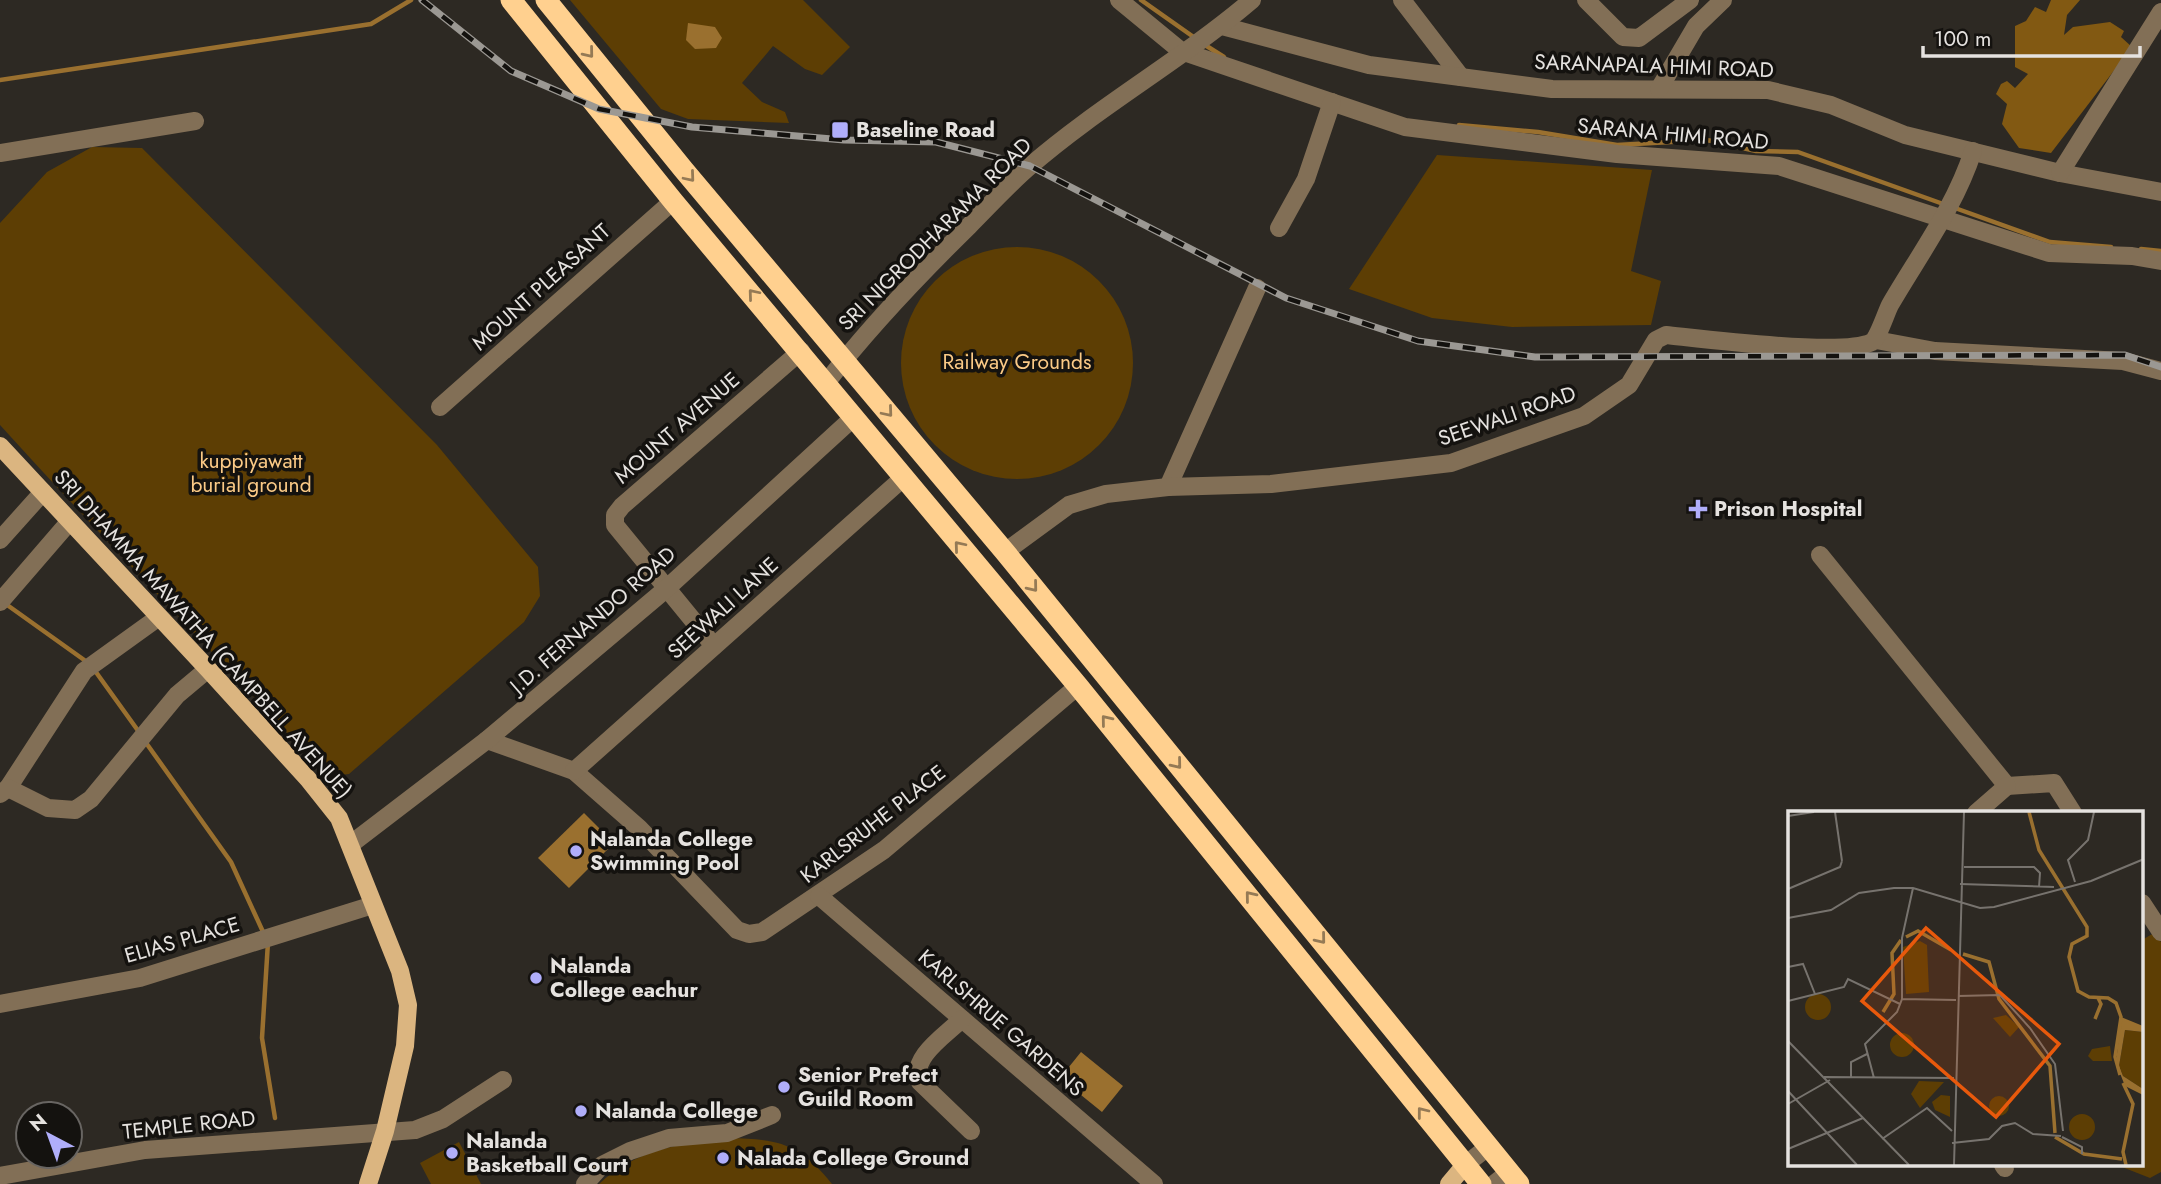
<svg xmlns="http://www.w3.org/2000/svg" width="2161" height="1184" viewBox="0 0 2161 1184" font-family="Jost,sans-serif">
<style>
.green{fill:#5d3e04}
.forest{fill:#825912}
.water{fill:#9a702f}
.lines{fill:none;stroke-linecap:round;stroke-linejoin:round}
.stream{stroke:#9a702f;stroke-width:4.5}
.minor{stroke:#826f56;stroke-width:18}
.major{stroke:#dbb580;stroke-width:18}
.highway{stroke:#ffd08f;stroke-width:21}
.rail-casing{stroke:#9b9893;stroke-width:7}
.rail{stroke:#14120f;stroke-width:4.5;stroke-dasharray:13;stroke-linecap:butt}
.oneway{stroke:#957a55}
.poi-dot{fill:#b0aefa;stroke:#14120f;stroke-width:2.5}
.labels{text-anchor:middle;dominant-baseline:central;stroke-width:7;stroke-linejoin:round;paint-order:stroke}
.street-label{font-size:21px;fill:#e5e2df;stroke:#14120f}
.poi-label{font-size:21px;font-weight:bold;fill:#e5e2df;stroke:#14120f;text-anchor:start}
.park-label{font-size:21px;fill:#fbca86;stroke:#14120f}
.inset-river{fill:none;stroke:#9a702f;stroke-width:3.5}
.inset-road{fill:none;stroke:#77736e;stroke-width:2}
.view{fill:#e8590c;fill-opacity:0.15;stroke:#e8590c;stroke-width:3.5}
.inset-edge{fill:none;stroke:#e5e2df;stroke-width:3.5}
</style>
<rect width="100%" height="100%" fill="#2d2923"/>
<g class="green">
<path d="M570,0H803L850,47L822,75L805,69L773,46L742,83L762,102L785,112L789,123L688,119L661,109Z"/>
<path d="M92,147L142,148L437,445L538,567L540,596L524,622L349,774L327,777C220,658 108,544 0,425V223L47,172Z"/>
<path d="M1437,155L1652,170L1631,271L1661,281L1651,325L1512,327L1432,318L1349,289Z"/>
<circle cx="1017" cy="363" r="116"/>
<path d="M2154,933L2161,942V1172L2150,1178L2117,1165H2142V940Z"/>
<path d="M728,1138C779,1139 799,1143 832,1184H599C634,1150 682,1143 728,1138Z"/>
<path d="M459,1142L481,1184H431L420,1163Z"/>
</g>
<path class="forest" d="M2051,0H2080L2067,15L2064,35L2073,27L2110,22L2124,31L2121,37L2132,47L2051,153L2019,148L2002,124L2007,104L1996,94L2001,84L2007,81L2015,88L2028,74L2015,67V26L2026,21L2035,7L2046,12Z"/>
<g class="water">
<path d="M688,23L715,27L722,38L716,48L695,49L686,40Z"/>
<path d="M584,813L614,843L569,888L538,858Z"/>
<path d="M1081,1052L1123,1086L1102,1112L1060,1078Z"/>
</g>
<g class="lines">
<g class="stream">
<path d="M1141,0L1195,38"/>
<path d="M1205,45L1224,57"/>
<path d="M0,80L371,24L411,0"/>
<path d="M1459,125L1538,132L1617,145L1707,140L1756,151L1798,152L1946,205"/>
<path d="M1955,208L2050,242L2111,247"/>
<path d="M2141,249L2161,251"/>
<path d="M3,602L87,662"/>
<path d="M93,668L139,732"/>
<path d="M144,740L231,862L264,934"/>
<path d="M268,942L262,1038L275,1118"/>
</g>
<g class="minor">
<path d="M1119,0L1181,51L1405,127L1617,154L1779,166L2049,253L2132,256L2161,261"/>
<path d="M1402,0L1461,77"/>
<path d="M1586,0L1623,37L1639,38L1690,0"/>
<path d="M1222,26L1369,65L1552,89L1768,90L1831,105L1905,135L2060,173L2161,192"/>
<path d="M1659,89L1696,26L1723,0"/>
<path d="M0,153L195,121"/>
<path d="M2060,173L2161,12"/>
<path d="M1279,228L1306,179L1332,102"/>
<path d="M1876,340L1935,351L2123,361L2161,371"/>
<path d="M826,383C870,326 918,276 969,226C989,206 1009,184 1030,166C1099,106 1183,59 1252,0"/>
<path d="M440,407L673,201"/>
<path d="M1168,487L1257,288"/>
<path d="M0,540L43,492"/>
<path d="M1005,552L1069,505L1106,494L1168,487L1271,484L1451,463L1584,416L1629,385L1656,340L1666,335C1704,339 1843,357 1872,342C1877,340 1886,313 1890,305C1919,255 1955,207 1973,151"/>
<path d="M1820,555L2007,786L2054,783L2073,813"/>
<path d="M0,602L70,521"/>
<path d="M714,646L615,525V515L622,506L801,351"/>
<path d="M487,740L574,771L639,828L737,930L749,934L762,932L884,850L1078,686"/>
<path d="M574,771L902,479"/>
<path d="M8,788L84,671L159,617"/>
<path d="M0,794L8,788L48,808L75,810L91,799L177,695L208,669"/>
<path d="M1976,813L2007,786"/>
<path d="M351,844L487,740L666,589L854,417"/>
<path d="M819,896L1154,1184"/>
<path d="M2142,903L2161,932"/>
<path d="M0,1004L140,978L373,905"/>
<path d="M962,1019C946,1035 909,1058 920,1082L971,1131"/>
<path d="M1465,1165L1488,1147"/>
<path d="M2003,1165L2005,1168"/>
<path d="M0,1176L145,1150L415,1130L443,1119L503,1080"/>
<path d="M585,1184L602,1165L630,1151L669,1138L727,1133L772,1115"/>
<path d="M1494,1184L1509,1172"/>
</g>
<g class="major">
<path d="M0,446L208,669L308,779L339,818L400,971L408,1005L405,1046L385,1131L368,1184"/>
<path d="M1449,1184L1465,1165"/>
</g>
<g class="highway">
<path d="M511,0L673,201L1078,686L1481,1184"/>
<path d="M546,0L683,169L1005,552L1519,1184"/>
</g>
<g class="rail-casing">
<path id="rail" d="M422,0L511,71L599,109L692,127L844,140L936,142L1030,166L1286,298L1418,341L1535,357L2125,355L2161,367"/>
</g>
<use href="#rail" class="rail"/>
</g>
<defs><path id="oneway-chevron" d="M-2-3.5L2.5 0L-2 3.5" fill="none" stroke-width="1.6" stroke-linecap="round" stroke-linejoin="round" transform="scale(1.75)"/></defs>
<g class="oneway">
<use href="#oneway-chevron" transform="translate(589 53) rotate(51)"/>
<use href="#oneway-chevron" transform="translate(690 177) rotate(50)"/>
<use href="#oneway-chevron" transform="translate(753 294) rotate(-130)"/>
<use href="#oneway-chevron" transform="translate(888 412) rotate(50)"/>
<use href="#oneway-chevron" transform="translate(959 546) rotate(-130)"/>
<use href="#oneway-chevron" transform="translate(1033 587) rotate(51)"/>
<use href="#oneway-chevron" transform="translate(1106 720) rotate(-129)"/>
<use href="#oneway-chevron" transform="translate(1177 764) rotate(51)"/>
<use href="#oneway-chevron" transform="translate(1250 896) rotate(-129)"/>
<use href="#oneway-chevron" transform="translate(1321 939) rotate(51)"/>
<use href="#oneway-chevron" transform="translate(1422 1112) rotate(-128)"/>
</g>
<g class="poi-dot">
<rect x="831" y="121" width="18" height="18" rx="3.5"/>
<path d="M1694.5 498.5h7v7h7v7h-7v7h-7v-7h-7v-7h7z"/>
<circle cx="576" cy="851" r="7"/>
<circle cx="536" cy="978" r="7"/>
<circle cx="784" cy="1087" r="7"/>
<circle cx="581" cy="1111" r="7"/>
<circle cx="452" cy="1153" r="7"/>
<circle cx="723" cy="1158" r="7"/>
</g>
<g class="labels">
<g class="street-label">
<text transform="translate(1654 66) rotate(2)">SARANAPALA HIMI ROAD</text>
<text transform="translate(1673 134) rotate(5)">SARANA HIMI ROAD</text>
<text transform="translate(935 234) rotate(-45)">SRI NIGRODHARAMA ROAD</text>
<text transform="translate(541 287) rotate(-42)">MOUNT PLEASANT</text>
<text transform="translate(1507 416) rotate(-19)">SEEWALI ROAD</text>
<text transform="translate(677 428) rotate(-41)">MOUNT AVENUE</text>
<text transform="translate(723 608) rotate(-42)">SEEWALI LANE</text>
<text transform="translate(593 620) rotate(-41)">J.D. FERNANDO ROAD</text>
<text transform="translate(203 634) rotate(48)">SRI DHAMMA MAWATHA (CAMPBELL AVENUE)</text>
<text transform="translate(873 824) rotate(-38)">KARLSRUHE PLACE</text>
<text transform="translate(182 940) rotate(-16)">ELIAS PLACE</text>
<text transform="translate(1001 1023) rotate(41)">KARLSHRUE GARDENS</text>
<text transform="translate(189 1125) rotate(-6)">TEMPLE ROAD</text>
</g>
<g class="poi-label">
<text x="856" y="130">Baseline Road</text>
<text x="1714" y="509">Prison Hospital</text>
<text x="590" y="839">Nalanda College<tspan x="590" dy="24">Swimming Pool</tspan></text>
<text x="550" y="966">Nalanda<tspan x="550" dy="24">College eachur</tspan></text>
<text x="798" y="1075">Senior Prefect<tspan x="798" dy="24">Guild Room</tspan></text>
<text x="595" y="1111">Nalanda College</text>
<text x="466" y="1141">Nalanda<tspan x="466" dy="24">Basketball Court</tspan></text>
<text x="737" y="1158">Nalada College Ground</text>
</g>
<g class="park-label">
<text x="1017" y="362">Railway Grounds</text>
<text x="251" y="461">kuppiyawatt<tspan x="251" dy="24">burial ground</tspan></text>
</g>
</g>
<g transform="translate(1788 811)">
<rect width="355" height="355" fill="#2d2923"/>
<path d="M132,130L139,134L141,181L118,183L115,136ZM17 196a13 13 0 1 1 26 0a13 13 0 1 1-26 0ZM218,204L231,216L222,226L205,207ZM337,219L355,221V278L335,265L331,255ZM102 234a12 12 0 1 1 24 0a12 12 0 1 1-24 0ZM322,235L324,250H305L300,245L304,238ZM131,270L156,271L132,297L123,283ZM153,284L162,285V306L147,299L144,291ZM201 295a10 10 0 1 1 20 0a10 10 0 1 1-20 0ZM281 316a13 13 0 1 1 26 0a13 13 0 1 1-26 0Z" fill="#5d3e04"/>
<path d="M333,206L355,215V221L337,219L331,255L335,265L355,278V284L337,275L328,252Z" fill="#9a702f"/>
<path class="inset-river" d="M241,1L251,39L299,116V125L284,133L281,146L290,180L301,186L320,187L328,192L333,206L327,246L332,264M118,126L130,120L163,139M175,143L201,151L211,188L262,255L267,322M95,201L106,183L104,142L113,129M307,208L313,193L310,187M335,272L345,293L335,341L338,354M267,326L296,343L334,348"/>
<path class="inset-road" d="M47,1L54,50M0,5L26,1M176,56H246L252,62L251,76M287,71L280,49L300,29L306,1M172,73L266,76M0,78L52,56L54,50M0,107L43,99L71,82L106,77H125L192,97L206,96L303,70L356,48M0,156L15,153L27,183M170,185L212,184L242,217L267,253L275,320M114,188L168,189M0,190L56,176L60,168L112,193M0,230L121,354M36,266L166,267M63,266V251L79,243M86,267L77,233L109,201L114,188V127L125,77M0,280L69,354M0,293L42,269M274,326L294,336V343M94,328L139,297L164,320M164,332L201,328L214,315L227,312L245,323L273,325M0,338L75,307M166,354L176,1"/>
<path class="view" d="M138,117L271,233L208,306L74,190Z"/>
<rect width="355" height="355" class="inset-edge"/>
</g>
<g transform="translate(49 1135) rotate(319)"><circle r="33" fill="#14120f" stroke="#686562" stroke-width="2"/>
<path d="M0-5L12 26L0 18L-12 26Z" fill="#b0aefa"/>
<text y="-10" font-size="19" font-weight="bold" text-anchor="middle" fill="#e5e2df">N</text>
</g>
<path d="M1923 46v10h217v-10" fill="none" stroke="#e5e2df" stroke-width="3.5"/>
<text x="1934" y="46" font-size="21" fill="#e5e2df" stroke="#14120f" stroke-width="5" paint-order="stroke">100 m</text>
</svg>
